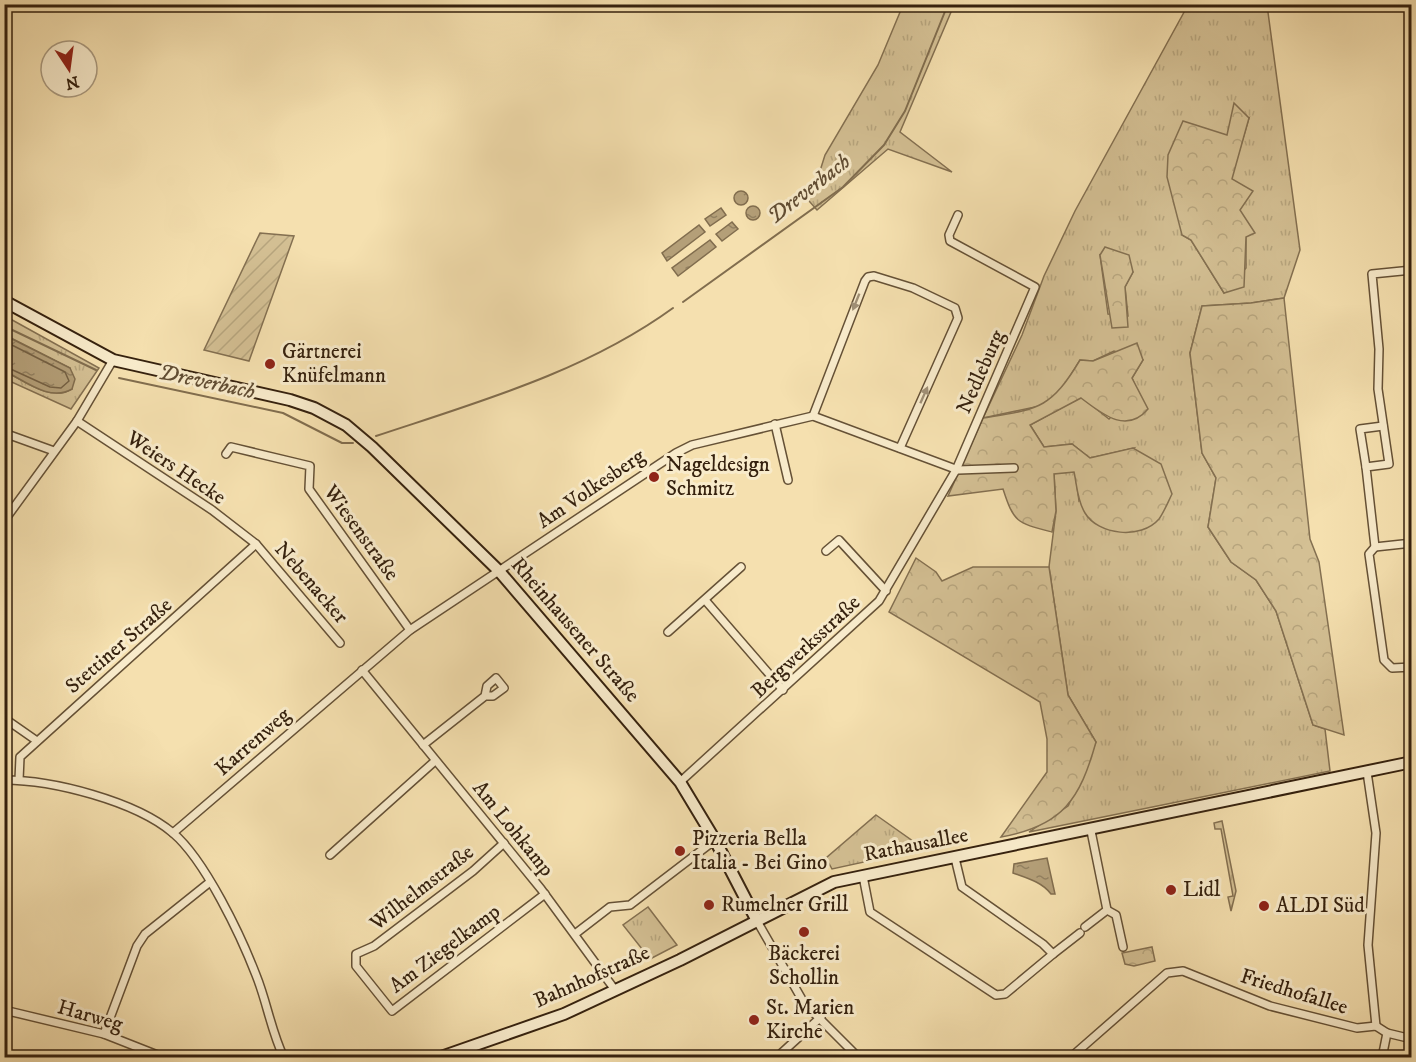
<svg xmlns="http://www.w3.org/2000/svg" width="1416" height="1062" viewBox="0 0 1416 1062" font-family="'IM FELL DW Pica',serif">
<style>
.grass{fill:url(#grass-tufts);stroke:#847051;stroke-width:1.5;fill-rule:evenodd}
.forest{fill:url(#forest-crowns);stroke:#847051;stroke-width:1.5}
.garden{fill:url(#garden-furrows);stroke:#847051;stroke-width:1.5}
.water{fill:url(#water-ripples);stroke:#816d4e;stroke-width:1.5}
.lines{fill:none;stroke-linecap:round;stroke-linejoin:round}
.shore{stroke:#746043;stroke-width:1.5}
.stream{stroke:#816d4e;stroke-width:2}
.street-casing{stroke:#655136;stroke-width:10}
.secondary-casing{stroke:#35210e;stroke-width:14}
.street{stroke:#f8ebcb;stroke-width:7}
.secondary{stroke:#f8ebcb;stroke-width:10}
.oneway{fill:#a09076}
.poi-dot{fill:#8f2418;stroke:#f8ebcb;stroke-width:2}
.labels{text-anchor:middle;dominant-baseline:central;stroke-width:6;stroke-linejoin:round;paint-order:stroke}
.poi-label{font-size:21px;fill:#35210e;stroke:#f8ebcb;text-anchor:start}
.street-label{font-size:21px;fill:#35210e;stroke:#f8ebcb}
.water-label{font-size:22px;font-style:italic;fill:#614d33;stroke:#f8ebcb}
</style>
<defs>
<pattern id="grass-tufts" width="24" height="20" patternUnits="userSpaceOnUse" patternTransform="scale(1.5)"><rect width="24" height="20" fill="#d4c094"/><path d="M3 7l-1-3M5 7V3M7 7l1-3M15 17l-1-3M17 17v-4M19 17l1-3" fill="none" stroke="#b7a57e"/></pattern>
<pattern id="forest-crowns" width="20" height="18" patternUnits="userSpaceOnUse" patternTransform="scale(1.5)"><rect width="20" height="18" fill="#d4c094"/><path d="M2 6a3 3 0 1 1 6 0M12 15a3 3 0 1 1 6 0" fill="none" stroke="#b7a57e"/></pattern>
<pattern id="garden-furrows" width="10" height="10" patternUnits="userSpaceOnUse" patternTransform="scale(1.5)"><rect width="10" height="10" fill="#d4c094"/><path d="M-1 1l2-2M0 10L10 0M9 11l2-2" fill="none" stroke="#b7a57e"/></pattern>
<pattern id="water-ripples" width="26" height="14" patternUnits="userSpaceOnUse" patternTransform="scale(1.5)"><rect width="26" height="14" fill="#b49f78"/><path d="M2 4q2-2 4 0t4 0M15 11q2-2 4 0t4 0" fill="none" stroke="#938161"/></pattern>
</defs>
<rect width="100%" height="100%" fill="#f5e0af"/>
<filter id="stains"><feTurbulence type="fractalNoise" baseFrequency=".00333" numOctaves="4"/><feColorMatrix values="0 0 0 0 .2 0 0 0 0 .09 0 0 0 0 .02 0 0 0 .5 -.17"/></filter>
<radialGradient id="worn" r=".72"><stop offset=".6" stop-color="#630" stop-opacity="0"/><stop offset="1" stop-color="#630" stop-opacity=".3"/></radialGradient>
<g class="grass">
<path d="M903,5H954L900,132L952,172L888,149L817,210L802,193L819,174L825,155L878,65Z"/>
<path d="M1188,5H1267L1300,250L1284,298L1251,303L1202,306L1190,353L1202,453L1216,478L1208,527L1231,562L1256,580L1276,611L1313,725L1325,729L1330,771L1029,832L1068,806L1096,742L1068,695L1049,567L1056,511L1054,473L1075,472L1079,501L1134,448L1090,458L1072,444L1044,447L1030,425L1081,397L1109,419L1137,390L1132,378L1143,360L1114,351L1093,361L1080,360L1061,391L1040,406L983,418L1022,335L1044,276L1075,211ZM1249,118L1231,179L1246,237V268L1224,293L1191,240L1182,235L1213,132L1227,136ZM1100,255L1133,272L1125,287L1128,316L1108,314Z"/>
<path d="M5,316L99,368L71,409L5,379L4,371C25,381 50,402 72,389L70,368L5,335Z"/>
<path d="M876,815L924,849L832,869L826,858Z"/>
<path d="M1222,821L1236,891L1231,911L1228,897L1233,896L1221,829H1215L1214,823Z"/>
<path d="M648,907L677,945L650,959L623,925Z"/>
</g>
<g class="forest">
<path d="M1234,103L1249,118L1232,179L1253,191L1240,210L1255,233L1246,237L1244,287L1224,293L1191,240L1182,235L1167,177L1168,155L1183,121L1227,135Z"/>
<path d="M1105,247L1129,255L1133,272L1125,287L1128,327L1112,328L1100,255Z"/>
<path d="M1284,298L1310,539L1319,562L1344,735L1313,725L1276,611L1256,580L1231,562L1208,527L1216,478L1202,453L1190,353L1202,306L1251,303Z"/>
<path d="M1137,343L1143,360L1132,378L1148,409C1126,435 1101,413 1081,398L1030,425L1044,447L1072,444L1090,458L1133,448L1161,464L1172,494C1168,502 1164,512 1159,519C1141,540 1098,535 1085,513C1077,500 1077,485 1074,472L1054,474L1056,511L1052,532C1017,523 1014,523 1003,489L948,496L983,418C1038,409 1050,410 1080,360L1093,361Z"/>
<path d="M916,558L936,572L942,581L973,567H1049L1068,695L1096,742C1080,799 1063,826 1001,837L1047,772V739L1040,702L889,612Z"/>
<path d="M1152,947L1155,961L1134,966L1125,964L1122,953Z"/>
</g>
<path class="garden" d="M260,233L294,236L249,361L204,350Z"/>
<g class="water">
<circle cx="741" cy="198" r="7"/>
<circle cx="753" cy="213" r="7"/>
<path d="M721,208L726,215L710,226L705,219Z"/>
<path d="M732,222L738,229L722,241L716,234Z"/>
<path d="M699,225L705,232L667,261L662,253Z"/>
<path d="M710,240L716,247L678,276L672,268Z"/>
<path d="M4,335L70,368L75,379L72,389C50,402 25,381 5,371Z"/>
<path d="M1047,858L1055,894H1051C1042,882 1027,878 1013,873L1014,864Z"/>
</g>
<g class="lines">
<path class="shore" d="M4,341L65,372L69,381L61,388L50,387L4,366"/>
<g class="stream">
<path d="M683,302L843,187L884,145L905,111L948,4"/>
<path d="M4,326L96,370"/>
<path d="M119,378L283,413L342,443H353"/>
<path d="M376,436C478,402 585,372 673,308"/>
</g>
<g class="street-casing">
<g id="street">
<path d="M1412,270L1372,274L1379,349L1378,389L1389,464L1366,467L1375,547L1369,554L1384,660L1392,668L1412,667"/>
<path d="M813,416L865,281L868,277L874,276L913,288L955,308L958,318L900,448"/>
<path d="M77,421L212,510L256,544L340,643"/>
<path d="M775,424L788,480"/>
<path d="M4,433L54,451"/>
<path d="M226,454L231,447L310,466L309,489L410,630"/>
<path d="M1366,467L1360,429L1383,426"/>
<path d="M4,521L77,421L113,360"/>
<path d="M1375,547L1412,543"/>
<path d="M826,551L839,540L886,591"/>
<path d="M705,600L783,690"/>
<path d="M668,632L741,567"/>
<path d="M362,670L541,889L615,990"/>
<path d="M4,718L37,741"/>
<path d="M423,745L485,696H493L504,688L496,678L487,686L485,696"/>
<path d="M1367,772L1376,833L1368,945L1376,1026"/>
<path d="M4,780C53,780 135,801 173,833C205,860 241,936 256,975C267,1002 271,1031 284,1058"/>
<path d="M19,780L20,757L256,544"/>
<path d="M680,782L879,601L956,470L1035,287L950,241L949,235L958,215"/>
<path d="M173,833L410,630L676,453L692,445L813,416L958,470L1014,468"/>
<path d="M504,843L473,871L374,946L356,954V966L392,1011L545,894"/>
<path d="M330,855L435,761"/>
<path d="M863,876L870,912L996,995L1005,994L1053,954L1043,944L962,887L955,858"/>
<path d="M1107,910L1116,915L1123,947"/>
<path d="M757,921L804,1003L859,1058"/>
<path d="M1085,927L1107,910L1091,831"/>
<path d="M575,934L610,907L630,905L715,840"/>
<path d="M1053,954L1080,933"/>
<path d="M4,1010L104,1034L165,1058"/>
<path d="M104,1034L137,946L145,934L210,882"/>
<path d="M776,1058L821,1017"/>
<path d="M1070,1058L1167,973L1183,971L1270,1006L1357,1028L1376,1026L1387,1033L1412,1039"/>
<path d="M1382,1058L1387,1033"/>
</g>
</g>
<g class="secondary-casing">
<g id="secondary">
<path d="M4,301L113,360L290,400L314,408L346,425L372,447L499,571L680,782L715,840L757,921"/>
<path d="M438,1058L564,1014L680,960L834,882L1412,762"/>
</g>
</g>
<use href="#street" class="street"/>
<use href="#secondary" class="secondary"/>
</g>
<defs><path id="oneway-solid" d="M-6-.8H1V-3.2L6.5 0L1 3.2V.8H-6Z" transform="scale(1.5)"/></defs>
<g class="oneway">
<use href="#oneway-solid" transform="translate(856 302) rotate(112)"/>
<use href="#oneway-solid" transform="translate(924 395) rotate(-66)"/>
</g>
<g class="poi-dot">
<circle cx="270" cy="364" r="6"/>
<circle cx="654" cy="477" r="6"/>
<circle cx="680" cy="851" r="6"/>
<circle cx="1171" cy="890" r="6"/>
<circle cx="709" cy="905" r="6"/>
<circle cx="1264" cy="906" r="6"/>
<circle cx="804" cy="932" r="6"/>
<circle cx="754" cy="1020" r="6"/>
</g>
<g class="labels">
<g class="poi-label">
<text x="282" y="352">Gärtnerei<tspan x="282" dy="24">Knüfelmann</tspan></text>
<text x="666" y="465">Nageldesign<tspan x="666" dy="24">Schmitz</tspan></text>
<text x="692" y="839">Pizzeria Bella<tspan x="692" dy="24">Italia - Bei Gino</tspan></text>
<text x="1183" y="890">Lidl</text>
<text x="721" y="905">Rumelner Grill</text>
<text x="1276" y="906">ALDI Süd</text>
<text x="804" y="954" text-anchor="middle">Bäckerei<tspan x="804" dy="24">Schollin</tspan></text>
<text x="766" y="1008">St. Marien<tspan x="766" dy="24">Kirche</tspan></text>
</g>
<g class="street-label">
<text transform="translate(981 372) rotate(-66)">Nedleburg</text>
<text transform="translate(176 468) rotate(34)">Weiers Hecke</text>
<text transform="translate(591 489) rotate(-34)">Am Volkesberg</text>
<text transform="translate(361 533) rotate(54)">Wiesenstraße</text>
<text transform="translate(311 583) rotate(49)">Nebenacker</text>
<text transform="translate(575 630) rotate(49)">Rheinhausener Straße</text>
<text transform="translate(119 646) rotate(-41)">Stettiner Straße</text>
<text transform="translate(806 647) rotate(-43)">Bergwerksstraße</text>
<text transform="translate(253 742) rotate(-41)">Karrenweg</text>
<text transform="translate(513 829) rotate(51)">Am Lohkamp</text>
<text transform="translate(916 845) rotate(-11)">Rathausallee</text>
<text transform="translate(422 888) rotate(-38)">Wilhelmstraße</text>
<text transform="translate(445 949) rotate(-37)">Am Ziegelkamp</text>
<text transform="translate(592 977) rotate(-24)">Bahnhofstraße</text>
<text transform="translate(1294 992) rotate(17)">Friedhofallee</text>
<text transform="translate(90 1016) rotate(16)">Harweg</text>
</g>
<g class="water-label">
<text transform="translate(809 189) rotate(-38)">Dreverbach</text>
<text transform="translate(207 382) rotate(12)">Dreverbach</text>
</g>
</g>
<rect width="1416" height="1062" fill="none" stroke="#f5e0af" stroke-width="24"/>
<rect x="6" y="6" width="1404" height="1050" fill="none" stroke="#35210e" stroke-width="3"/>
<rect x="12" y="12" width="1392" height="1038" fill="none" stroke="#35210e" stroke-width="1.5"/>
<g transform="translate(69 69) rotate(167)"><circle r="28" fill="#f8ebcb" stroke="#aa9a7f" stroke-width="1.5"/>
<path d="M0-4.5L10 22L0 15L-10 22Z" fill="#8f2418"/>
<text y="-9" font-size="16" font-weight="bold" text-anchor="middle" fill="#35210e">N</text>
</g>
<rect width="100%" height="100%" filter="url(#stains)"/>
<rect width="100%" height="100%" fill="url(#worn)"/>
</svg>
